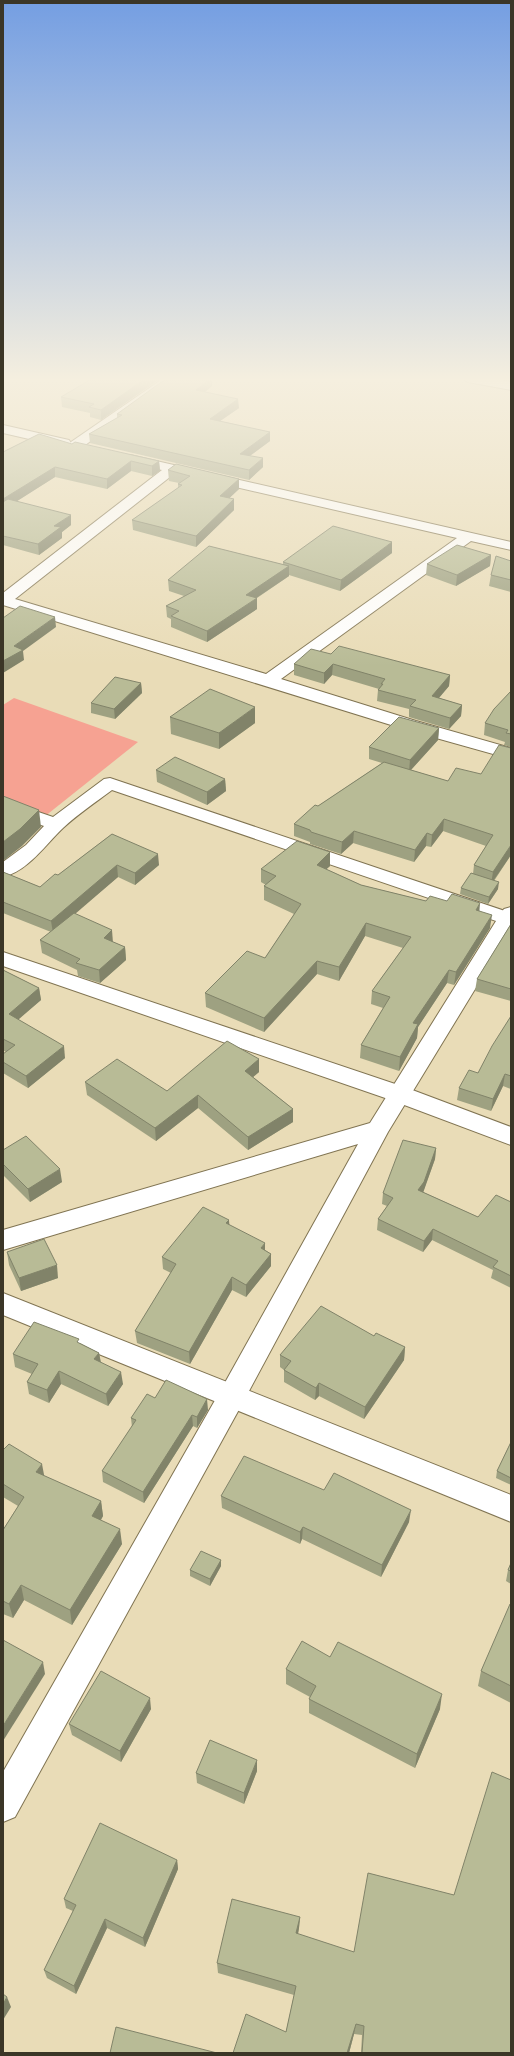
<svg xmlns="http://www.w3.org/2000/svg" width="514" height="2056" viewBox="0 0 514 2056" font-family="Mulish,sans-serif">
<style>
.green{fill:#f6a292}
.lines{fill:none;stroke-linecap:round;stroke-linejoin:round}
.street-casing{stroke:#807452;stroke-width:2}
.secondary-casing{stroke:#807452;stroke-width:2}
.street{fill:#fff;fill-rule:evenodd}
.secondary{fill:#fff;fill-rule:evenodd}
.wall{fill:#9ea181}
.shaded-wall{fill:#818369}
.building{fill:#b8bb96;stroke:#818369}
</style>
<rect width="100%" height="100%" fill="#e9dcb7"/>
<path class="green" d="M14,698L138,742L44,817L3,800V705Z"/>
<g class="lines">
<g class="street-casing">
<g id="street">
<path d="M164,378H178L81,448H71L69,445L71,442Z"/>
<path d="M462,378H489L511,382V390L468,382Z"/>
<path d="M3,425L69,440L71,443L64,447L3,433Z"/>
<path d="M130,455L511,542V550L471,541L281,679L416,721L511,748V759L404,729L3,605V593L162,470L125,462L123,459ZM175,473L457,538L266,674L15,599Z"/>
<path d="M110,778L511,913V926L112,790C96,802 78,814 63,828C45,845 28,871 3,877V862L26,845L44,826L3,812V800L53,817L104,779Z"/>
<path d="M3,952L407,1088L511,1127V1145L391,1100L3,966Z"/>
<path d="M3,1293L511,1495V1522L3,1315Z"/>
</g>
</g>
<g class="secondary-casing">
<path id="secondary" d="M511,907V930L388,1132L242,1404L15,1817L3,1822V1772L222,1388L358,1144L3,1250V1230L370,1123L501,913L504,909Z"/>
</g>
<use href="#street" class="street"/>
<use href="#secondary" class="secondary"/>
</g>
<g class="wall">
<path d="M161,378L101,420L90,417V413L62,407L61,397Z"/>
<path d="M167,378H212V386L205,392L239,408L220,421L270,432V441L250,456L263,467L249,480L90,443L89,434L117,418V414Z"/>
<path d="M326,378H341L339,380Z"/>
<path d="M72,444L159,461L160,471L152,476L131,471L107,489L55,477L17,501L71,525L62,532V538L39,555L3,545V452Z"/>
<path d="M168,470L239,479V489L229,498L234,510L196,547L133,530L132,520L178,488V484L179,483L169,481Z"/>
<path d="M392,553L340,591L289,575V576L257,598V609L207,642L171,627V619L167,617L166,606L184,596L169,591L168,580L283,564V562Z"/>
<path d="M491,555L490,566L456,586L426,575L427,564Z"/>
<path d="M511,561V592L489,586L491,575Z"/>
<path d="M331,654L450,675L449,686L439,698L462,705L461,716L449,729L409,717V709L377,701L378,690L379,689L332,675L324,684L294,675V664Z"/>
<path d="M141,683L142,693L115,719L91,713V703Z"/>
<path d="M511,691V747L504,745L505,742L484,735L485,723Z"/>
<path d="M170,717L255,723L219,749L171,734Z"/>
<path d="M439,728L438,740L411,770L448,781L511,855L494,881L498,889L488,904L460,894L461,888L473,874L474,865L486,846L443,831L431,847L426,846L414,862L353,843L341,854L310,844V842L294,836V824L318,806L382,763L369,759V747Z"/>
<path d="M156,770L225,779L226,791L207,805L157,782Z"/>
<path d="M112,834L159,865L135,885L118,877L75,913L113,942L125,947L126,960L100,983L78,976L77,970L42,953L40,940L51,932L3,913V872L40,887L58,875Z"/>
<path d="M330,866L326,869L361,885L426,901L479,911L490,928L454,985L447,983L418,1027L417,1038L399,1071L360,1058L361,1045L383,1008L371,1004L372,991L403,948L365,936L339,981L317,974L264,1032L206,1007L205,993L265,958L294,914L264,900V886L266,885L261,882V869Z"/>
<path d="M511,924V1001L475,991L477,979Z"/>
<path d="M3,970L39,988L41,1000L18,1019L65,1058L28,1088L3,1073V1054L6,1052L3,1050Z"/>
<path d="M511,1016V1089L503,1086L491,1111L457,1100L459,1088L478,1073Z"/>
<path d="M259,1059V1072L253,1077L293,1109V1122L248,1150L198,1108L156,1141L87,1095L85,1082L167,1091Z"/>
<path d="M436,1148L435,1159L423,1192L478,1217L511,1202V1288L491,1278L493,1270L432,1240L423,1252L377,1230L378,1219L387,1206L382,1204L383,1193Z"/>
<path d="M3,1150L62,1182L30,1202L3,1175Z"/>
<path d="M229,1220V1225L265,1250L271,1254V1266L246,1297L232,1290L190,1364L137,1343L135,1331L171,1273L163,1269L162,1257Z"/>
<path d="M7,1252L58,1278L21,1291L9,1265Z"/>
<path d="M374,1336L405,1347L404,1360L364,1419L319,1396L315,1400L284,1382V1370L280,1367V1355Z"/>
<path d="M80,1343L99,1353L101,1362L123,1384L108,1406L61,1384L49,1403L29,1394L27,1382L32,1374L15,1367L13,1354Z"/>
<path d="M155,1398L208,1410L197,1428L193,1426L144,1503L103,1482L102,1471L132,1427L131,1418Z"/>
<path d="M511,1442V1485L496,1478L497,1471Z"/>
<path d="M3,1450L44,1476L101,1501L103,1516L101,1520L122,1544L72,1625L24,1600L13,1618L3,1614V1530L18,1506L3,1497Z"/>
<path d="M324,1490L409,1522L381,1577L302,1539L300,1544L222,1508L221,1496Z"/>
<path d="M221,1560V1566L210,1586L190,1576V1570Z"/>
<path d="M511,1563V1584L506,1581L508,1570Z"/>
<path d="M511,1604V1703L478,1686L481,1671Z"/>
<path d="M286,1669L440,1709L415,1768L309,1713V1699L310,1697L286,1684Z"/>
<path d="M151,1709L121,1762L72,1735L69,1724Z"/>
<path d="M257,1771L244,1804L197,1783L196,1773Z"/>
<path d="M177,1860L178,1869L145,1947L107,1928L76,1994L47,1978L44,1970L73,1911L66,1908L64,1899Z"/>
<path d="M300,1917L299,1928L298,1934L511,2053H361L362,2035L354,2034L349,2053H233L286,2032L294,1995L218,1973L217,1963Z"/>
</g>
<g class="shaded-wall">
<path d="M146,378H161L101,420V410Z"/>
<path d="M211,378H212V386L196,399V390Z"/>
<path d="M238,399L239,408L210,428V419Z"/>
<path d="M270,432V441L240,463V454Z"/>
<path d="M263,458V467L249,480V470Z"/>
<path d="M131,461V471L107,489V479Z"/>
<path d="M159,461L160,471L152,476V466Z"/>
<path d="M55,467V477L3,510V499Z"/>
<path d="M239,479V489L220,507V496Z"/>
<path d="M234,499V510L196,547V536Z"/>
<path d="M71,515V525L62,532V538L39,555L38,544L54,526Z"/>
<path d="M392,542V553L340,591L341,580Z"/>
<path d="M491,555L490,566L456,586L457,575Z"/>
<path d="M289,566V576L246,605V595Z"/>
<path d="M257,598V609L207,642V631Z"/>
<path d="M55,617L56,627L23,651L24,660L3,673V661L14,646Z"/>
<path d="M333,664L332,675L324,684V673Z"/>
<path d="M450,675L449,686L431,707L432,696Z"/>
<path d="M141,683L142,693L115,719L114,709Z"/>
<path d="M462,705L461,716L449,729L450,718Z"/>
<path d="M255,707V723L219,749V733Z"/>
<path d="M439,728L438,740L409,772L410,760Z"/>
<path d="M225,779L226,791L207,805V792Z"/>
<path d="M39,810L41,827L22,846L3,861V842Z"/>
<path d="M444,819L443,831L431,847L432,835Z"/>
<path d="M354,831L353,843L341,854L342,842Z"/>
<path d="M427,833L426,846L414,862L415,850Z"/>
<path d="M511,845V855L491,884L493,872Z"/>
<path d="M330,852V866L317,878V865Z"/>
<path d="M158,854L159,865L135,885V873Z"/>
<path d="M117,865L118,877L53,933L51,921Z"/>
<path d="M499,882L498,889L488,904L489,897Z"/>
<path d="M480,903L479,917L476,910Z"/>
<path d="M492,915L490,928L454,985L456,972Z"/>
<path d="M366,923L365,936L339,981V967Z"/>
<path d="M112,930L113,943L104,938Z"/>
<path d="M125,947L126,960L100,983L99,970Z"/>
<path d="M317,961V974L264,1032V1018Z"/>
<path d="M449,970L447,983L418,1027L417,1038L399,1071L400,1057L413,1023Z"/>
<path d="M39,988L41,1000L11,1026L9,1014Z"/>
<path d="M64,1046L65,1058L28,1088L26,1076Z"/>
<path d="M259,1059V1072L245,1084V1071Z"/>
<path d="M505,1074L503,1086L491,1111L493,1099Z"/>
<path d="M198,1095V1108L156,1141L155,1128Z"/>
<path d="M293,1109V1122L248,1150V1137Z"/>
<path d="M436,1148L435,1159L423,1193L418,1190Z"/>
<path d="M60,1169L62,1182L30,1202L28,1189Z"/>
<path d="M229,1220L230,1233L226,1223Z"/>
<path d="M433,1229L432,1240L423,1252L424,1241Z"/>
<path d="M265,1243V1256L261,1248Z"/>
<path d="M271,1254V1266L246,1297V1285Z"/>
<path d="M57,1265L58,1278L21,1291L19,1278Z"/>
<path d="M232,1277V1290L190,1364L189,1352Z"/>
<path d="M405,1347L404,1360L364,1419L365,1407Z"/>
<path d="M99,1353L101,1365L94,1359Z"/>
<path d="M59,1371L61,1384L49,1403L47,1390Z"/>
<path d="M121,1372L123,1384L108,1406L106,1394Z"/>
<path d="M319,1383V1396L315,1400L316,1388Z"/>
<path d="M207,1399L208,1410L197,1428V1417Z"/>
<path d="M192,1415L193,1426L144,1503L143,1492Z"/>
<path d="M42,1464L45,1480L36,1472Z"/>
<path d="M101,1501L103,1516L94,1531L92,1516Z"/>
<path d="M411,1510L409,1522L381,1577L382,1565Z"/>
<path d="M303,1527L302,1539L300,1544V1532Z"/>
<path d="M120,1529L122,1544L72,1625L70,1610Z"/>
<path d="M221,1560V1566L210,1586V1579Z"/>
<path d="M21,1585L24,1600L13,1618L9,1604Z"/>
<path d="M43,1662L45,1674L3,1741V1726Z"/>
<path d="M442,1694L440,1709L415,1768L417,1754Z"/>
<path d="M150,1698L151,1709L121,1762L120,1751Z"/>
<path d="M257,1760V1771L244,1804V1793Z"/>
<path d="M177,1860L178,1869L145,1947L143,1938Z"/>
<path d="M300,1917L299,1928L296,1944V1933Z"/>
<path d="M105,1919L107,1928L76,1994L74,1986Z"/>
<path d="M7,1997L11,2007L3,2020V2004Z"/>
<path d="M356,2024L354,2034L349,2053H347Z"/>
</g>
<g class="building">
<path d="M93,378H146L101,410L89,407L94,404L61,397Z"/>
<path d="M167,378H211L196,390L238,399L210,419L270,432L240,454L263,458L249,470L89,434L122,415L117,414Z"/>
<path d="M39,434L72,444L75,442L159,461L152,466L131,461L107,479L55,467L3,499V452Z"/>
<path d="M176,464L239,479L220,496L234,499L196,536L132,520L182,485L178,484L190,476L168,470Z"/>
<path d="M8,499L71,515L54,526L61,527L38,544L3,536V502Z"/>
<path d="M333,526L392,542L341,580L283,562Z"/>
<path d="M457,545L491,555L457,575L427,564Z"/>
<path d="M209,546L289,566L246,595L257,598L207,631L171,616L179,611L166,606L196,590L168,580Z"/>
<path d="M496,556L511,561V580L491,575Z"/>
<path d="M20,606L55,617L14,646L23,650L3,661V618Z"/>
<path d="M339,646L450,675L432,696L462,705L450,718L410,706L416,700L378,690L383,684H381L385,679L333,664L324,673L294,664L311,649L331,654Z"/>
<path d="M115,677L141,683L114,709L91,703Z"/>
<path d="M210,689L255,707L219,733L170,717Z"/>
<path d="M511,691V734L506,733L508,730L485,723L494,709Z"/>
<path d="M399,717L439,728L410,760L369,747Z"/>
<path d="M499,745L511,748V845L493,872L474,865L493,835L444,819L432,835L427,833L415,850L354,831L342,842L311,832L310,830L294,824L315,805L318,806L384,762L448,781L456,768L481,774Z"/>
<path d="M175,757L225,779L207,792L156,770Z"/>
<path d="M3,796L39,810L20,829L3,842Z"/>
<path d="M112,834L158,854L135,873L117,865L51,921L3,902V872L40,887L55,874L58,875Z"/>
<path d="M297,841L330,852L317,865L361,885L426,901L430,896L447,901L452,894L480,903L476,910L492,915L456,972L449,970L413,1023L418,1024L400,1057L361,1045L390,997L372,991L411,937L366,923L339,967L317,961L264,1018L205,993L247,951L265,958L301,904L264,886L276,876L261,869Z"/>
<path d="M471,873L499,882L489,897L461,888Z"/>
<path d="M74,913L112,930L104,938L125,947L99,970L76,963L80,959L40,940Z"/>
<path d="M511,924V989L477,979Z"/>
<path d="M3,970L39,988L9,1014L64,1046L26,1076L3,1062V1054L15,1045L3,1039Z"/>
<path d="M511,1016V1076L505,1074L493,1099L459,1088L469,1070L478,1073L492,1046Z"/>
<path d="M227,1041L259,1059L245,1071L293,1109L248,1137L198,1095L155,1128L85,1082L117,1059L167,1091Z"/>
<path d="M26,1136L60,1169L28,1189L3,1164V1150Z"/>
<path d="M403,1140L436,1148L424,1182L418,1190L478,1217L496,1195L511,1202V1276L493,1267L498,1261L433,1229L424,1241L378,1219L393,1198L383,1193Z"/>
<path d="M203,1207L229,1220L226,1223L265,1243L261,1248L271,1254L246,1285L232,1277L189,1352L135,1331L176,1264L162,1257Z"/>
<path d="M44,1239L57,1265L19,1278L7,1252Z"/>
<path d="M321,1306L374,1336L376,1333L405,1347L365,1407L319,1383L316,1388L284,1370L291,1361L280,1355Z"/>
<path d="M34,1322L79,1339L77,1342L99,1353L94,1359L121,1372L106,1394L59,1371L47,1390L27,1382L38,1364L13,1354Z"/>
<path d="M166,1380L207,1399L197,1417L192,1415L143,1492L102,1471L136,1420L131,1418L147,1394L155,1398Z"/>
<path d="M511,1442V1478L497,1471Z"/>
<path d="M9,1444L42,1464L36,1472L101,1501L92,1516L120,1529L70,1610L21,1585L9,1604L3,1601V1530L24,1497L3,1484V1450Z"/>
<path d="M244,1456L324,1490L334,1473L411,1510L382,1565L303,1527L300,1532L221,1496Z"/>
<path d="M201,1551L221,1560L210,1579L190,1570Z"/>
<path d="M511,1563V1571L508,1570Z"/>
<path d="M510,1604H511V1686L481,1671Z"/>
<path d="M3,1640L43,1662L3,1726Z"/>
<path d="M302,1641L330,1657L338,1642L442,1694L417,1754L309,1699L316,1686L286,1669Z"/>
<path d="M101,1671L150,1698L120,1751L69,1724Z"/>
<path d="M210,1740L257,1760L244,1793L196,1773Z"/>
<path d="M492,1772L511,1780V2053H362L364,2026L356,2024L347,2053H233L246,2014L286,2032L296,1986L217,1963L232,1899L300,1917L296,1933L354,1952L368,1873L454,1895Z"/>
<path d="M100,1823L177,1860L143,1938L105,1919L74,1986L44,1970L76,1905L64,1899Z"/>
<path d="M3,1994L7,1997L3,2004Z"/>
<path d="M116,2027L217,2053H110Z"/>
</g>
<linearGradient id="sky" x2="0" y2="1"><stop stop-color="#749ee2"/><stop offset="0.57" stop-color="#f5efdf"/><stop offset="1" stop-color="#f5efdf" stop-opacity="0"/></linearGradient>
<rect width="514" height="666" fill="url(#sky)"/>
<rect width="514" height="2056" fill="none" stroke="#3b3627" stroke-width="8"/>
</svg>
